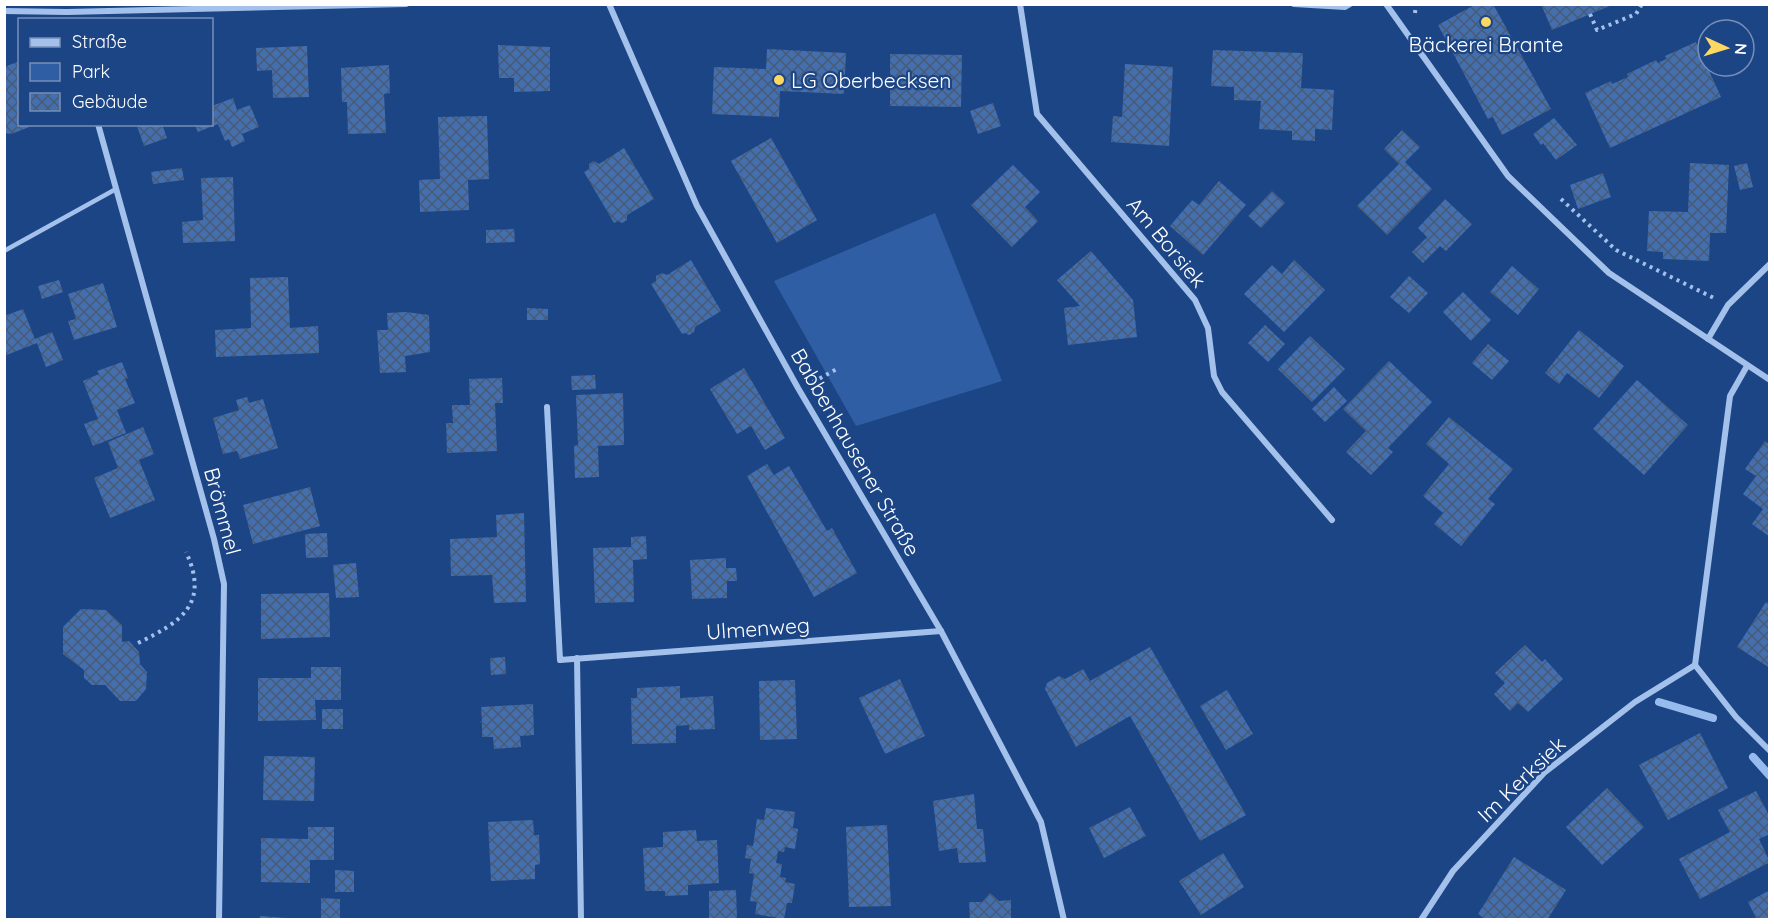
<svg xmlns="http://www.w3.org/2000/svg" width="1774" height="924" viewBox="0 0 1774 924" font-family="Quicksand,sans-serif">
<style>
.green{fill:#2f5ea4}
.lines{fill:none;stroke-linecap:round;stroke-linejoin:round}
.stream{stroke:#97bbed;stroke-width:8}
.building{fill:url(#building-cross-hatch)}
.path{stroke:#a4c1eb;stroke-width:4;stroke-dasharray:3 4.5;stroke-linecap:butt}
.service{stroke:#a4c1eb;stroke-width:4.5}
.minor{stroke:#a4c1eb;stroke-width:6}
.poi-dot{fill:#fcd761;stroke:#1c4586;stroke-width:2}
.labels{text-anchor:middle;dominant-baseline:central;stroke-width:4.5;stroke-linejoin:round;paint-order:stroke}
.poi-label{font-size:21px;fill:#fff;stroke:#1c4586}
.street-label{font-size:21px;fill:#fff;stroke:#1c4586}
</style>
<defs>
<pattern id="building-cross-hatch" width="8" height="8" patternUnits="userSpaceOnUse" patternTransform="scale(1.5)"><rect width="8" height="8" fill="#446faf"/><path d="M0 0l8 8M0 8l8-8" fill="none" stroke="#495a74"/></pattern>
</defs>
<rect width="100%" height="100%" fill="#1c4586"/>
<path class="green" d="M935,213L1002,381L856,426L774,281Z"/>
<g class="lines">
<g class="stream">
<path d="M1659,702L1713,718"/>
<path d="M1753,757L1770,776"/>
</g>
</g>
<g class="building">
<path d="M1476,4H1493L1551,109L1502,135L1493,117L1488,119L1438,25Z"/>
<path d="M1541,4H1612V5L1552,30Z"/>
<path d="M1696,42L1721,97L1610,148L1585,93L1611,81L1612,84L1628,77L1627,74L1656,60L1658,63L1666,59L1665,56Z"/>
<path d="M498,45L550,47V91L514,92V78H499Z"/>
<path d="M307,46L309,97L273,98L272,70L257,71L256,48Z"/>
<path d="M767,49L846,53L844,94L780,91L779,117L712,114L714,67L766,69Z"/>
<path d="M1213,50L1303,53L1301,88L1334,90L1332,130L1315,129V141L1292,140V131L1259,129L1261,101L1234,100V87L1211,86Z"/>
<path d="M890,54L962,55L961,107L890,106Z"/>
<path d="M20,61V124H31L32,126L11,134L4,133V67Z"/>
<path d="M1125,64L1173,67L1169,146L1111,142L1113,116L1122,117Z"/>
<path d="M389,65L390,93L384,94L386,133L348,134L347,102H342L341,68Z"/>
<path d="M233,98L237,110L250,105L259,127L242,134L245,141L232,147L229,139L225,141L218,124L198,132L194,124H212V106Z"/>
<path d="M993,103L1001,126L978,134L970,111Z"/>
<path d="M487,116L489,179L468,180L469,210L420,212L419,180L440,179L438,117Z"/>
<path d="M1554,118L1577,145L1556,160L1543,143L1541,145L1533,134Z"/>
<path d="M141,124H162L167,138L144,146L137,126Z"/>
<path d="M1402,130L1420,147L1405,162L1432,189L1387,235L1357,206L1399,164L1384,149Z"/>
<path d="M771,138L817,220L777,243L731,161Z"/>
<path d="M624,148L654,199L627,215V220L622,223L618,221L614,223L584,172L589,169V164L594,161L599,164Z"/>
<path d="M1690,163L1729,165L1726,233H1710L1709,261L1663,259V252L1647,251L1649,211L1688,212Z"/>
<path d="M1747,163L1753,187L1740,190L1734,166Z"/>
<path d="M1013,165L1040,192L1025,207L1038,221L1012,247L971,205Z"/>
<path d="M182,168L184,180L153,184L151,172Z"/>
<path d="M1603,173L1611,197L1578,209L1570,185Z"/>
<path d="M233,177L235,241L183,243L182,222L203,220L201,178Z"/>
<path d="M1219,181L1246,205L1203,255L1170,226L1192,200L1199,205Z"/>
<path d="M1272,191L1285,203L1261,228L1248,216Z"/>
<path d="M1445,199L1472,224L1446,251L1440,246L1423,263L1412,252L1427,237L1418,228Z"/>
<path d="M514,229L515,242L486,243V230Z"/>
<path d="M1091,251L1133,300L1137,337L1068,345L1064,308L1080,306L1057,280Z"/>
<path d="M691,260L721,311L695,327L694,332L689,335L685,333L682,334L651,284L656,281V276L662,273L667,275Z"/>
<path d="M1294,260L1325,290L1284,332L1244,294L1272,265L1282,274Z"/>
<path d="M1512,266L1539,289L1518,315L1490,292Z"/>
<path d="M1409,276L1428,293L1409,313L1390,297Z"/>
<path d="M288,277L290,328L318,326L319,353L216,357L215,330L251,328L250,278Z"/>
<path d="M59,280L63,292L42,299L38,286Z"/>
<path d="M103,283L117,327L74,340L68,321L76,319L68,294Z"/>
<path d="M1463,292L1491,320L1471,341L1443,312Z"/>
<path d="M527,308L548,309V320H527Z"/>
<path d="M23,309L35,339L52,332L63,360L46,367L37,343L4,356V316Z"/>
<path d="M406,312L429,315L430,352L405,356L406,372L380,373L377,330H388L387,313Z"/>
<path d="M1265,325L1285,344L1268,362L1248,343Z"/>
<path d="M1579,330L1624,366L1599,398L1567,373L1559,384L1545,373Z"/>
<path d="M1310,336L1345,369L1312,402L1278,369Z"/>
<path d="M1488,344L1509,361L1492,380L1472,363Z"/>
<path d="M1389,361L1432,402L1388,448L1393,452L1371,475L1346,452L1366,431L1343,409Z"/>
<path d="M122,362L128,378L125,379L135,403L117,410L126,433L93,446L84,424L98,419L83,381L99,374L97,371Z"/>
<path d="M744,368L785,438L765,450L751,426L737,434L710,389Z"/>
<path d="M595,375L596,389L572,390L571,376Z"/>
<path d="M502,378L503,403H495L497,451L447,453L446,423H453L452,405H470L469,379Z"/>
<path d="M1637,380L1688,425L1644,475L1593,429Z"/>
<path d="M1334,387L1347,401L1325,422L1312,409Z"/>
<path d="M623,393L624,445L598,446L599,477L575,478L574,446L578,445L576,395Z"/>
<path d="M247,397L249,403L263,399L278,448L240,459L237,451L223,454L213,418L239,410L236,400Z"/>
<path d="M1449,417L1513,469L1488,499L1495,504L1461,546L1434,524L1443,513L1423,496L1449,464L1426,444Z"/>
<path d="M143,427L154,454L139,460L155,500L110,518L94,478L118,468L108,442Z"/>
<path d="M1765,441L1770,445V537L1752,524L1763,509L1743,494L1756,476L1745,469Z"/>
<path d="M767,464L774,475L789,466L827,531L832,528L857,573L814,597L747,476Z"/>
<path d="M310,487L320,526L253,544L243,505Z"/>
<path d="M524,513L526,602L494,603L492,575L451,576L450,539L497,537L496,515Z"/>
<path d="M327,533L328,557L306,558L305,534Z"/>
<path d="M646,536L647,559L633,560L634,602L595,603L593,548L631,547V537Z"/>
<path d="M726,558V568H736L737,581H727V598L692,599L690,560Z"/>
<path d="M356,563L359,597L336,598L333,565Z"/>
<path d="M329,593L330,637L261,639V594Z"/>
<path d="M1766,602L1770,604V668L1737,647Z"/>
<path d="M81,609L106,610L122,625V642L129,641L139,652L140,664L147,672L146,689L136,701H120L105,685H92L84,678V670L63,654V627Z"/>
<path d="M1525,645L1542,662L1545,659L1563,679L1528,712L1518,703L1510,711L1494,694L1505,683L1495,673Z"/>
<path d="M1150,647L1246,815L1200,841L1130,716L1076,747L1045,689L1047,683L1059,676L1065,679L1083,669L1090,681Z"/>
<path d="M505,657L506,674L491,675L490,658Z"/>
<path d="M311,667H341V700H315L316,720L258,721V678H311Z"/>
<path d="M900,679L925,736L885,754L859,698Z"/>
<path d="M795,680L797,739L760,740L759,681Z"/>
<path d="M680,686V698L713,696L715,729L689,730V725L676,726V743L632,744L631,698H637V688Z"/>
<path d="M1227,690L1253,734L1226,750L1200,706Z"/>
<path d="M533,704L534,735L520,736L521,747L494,749L493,737H482V723L480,721H482L481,707Z"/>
<rect x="322" y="709" width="21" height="20"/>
<path d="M1700,733L1728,788L1668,820L1639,765Z"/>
<path d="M264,756L315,757L314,801L263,800Z"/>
<path d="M1607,788L1644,827L1602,865L1566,827Z"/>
<path d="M1756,791L1770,817V834L1759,839L1770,862L1700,899L1679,859L1730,832L1718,810Z"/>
<path d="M974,794L977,829H983L986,862L959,863L957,848L939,851L933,801Z"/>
<path d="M1130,807L1146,836L1104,858L1089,828Z"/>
<path d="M766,808L795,812L793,828L798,829L795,849L785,847L784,852L778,851L776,863L782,864L780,877L786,878L785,882L795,884L792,903H787L784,919L755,914L757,902L750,901L754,874L749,873L751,859L745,858L747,845L753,846L757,819L764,820Z"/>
<path d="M533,820L534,835H539L540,864L535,865V879L491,881L488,822Z"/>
<path d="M887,825L891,906L849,907L846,827Z"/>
<path d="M308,827H334V860H310V883L261,882V838L308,839Z"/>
<path d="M696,830L697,841L717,840L719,883L688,885V895L665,896V891H645L643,848L663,847V832Z"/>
<path d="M1223,853L1244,887L1201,915L1179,881Z"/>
<path d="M1514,857L1566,890L1547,920H1486L1478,914Z"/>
<path d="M335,870L354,871V892H335Z"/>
<path d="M736,890L737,918L709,919V891Z"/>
<path d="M1770,890V920H1757L1748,902Z"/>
<path d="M990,893L999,901L1011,900V920H970L969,902H982Z"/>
<path d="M321,898L340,899V920H321Z"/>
<path d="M260,916L287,918V920H260Z"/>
</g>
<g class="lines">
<g class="path">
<path d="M1415,13L1416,4"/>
<path d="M1590,14L1597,30L1636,14L1642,4"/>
<path d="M1561,199L1616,250L1714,298"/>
<path d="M813,382L837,369"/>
<path d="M138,643C181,622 210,604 186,552"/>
</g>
<path class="service" d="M4,251L116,189"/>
<g class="minor">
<path d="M609,4L697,206L798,388L941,631L1041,822L1064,920"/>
<path d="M1020,4L1037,114L1195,300L1208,328L1214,376L1222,392L1332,520"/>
<path d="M1294,4L1345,7L1350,4"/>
<path d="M1386,4L1508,176L1609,273L1770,380"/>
<path d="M4,11L67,12L406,4"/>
<path d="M98,124L214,539L224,584L219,920"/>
<path d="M1708,339L1728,305L1770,264"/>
<path d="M547,407L560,660L941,631"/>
<path d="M577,658L581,920"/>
<path d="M1695,665L1736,717L1770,751"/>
<path d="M1421,920L1453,871L1544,773L1635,702L1695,665L1730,396L1747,366"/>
</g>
</g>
<g class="poi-dot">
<circle cx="1486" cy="22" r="6"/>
<circle cx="779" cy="80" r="6"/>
</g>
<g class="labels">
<g class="poi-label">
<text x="1486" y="44">Bäckerei Brante</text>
<text x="791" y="80" text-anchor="start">LG Oberbecksen</text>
</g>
<g class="street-label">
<text transform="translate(1167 242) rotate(50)">Am Borsiek</text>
<text transform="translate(856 452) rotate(60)">Babbenhausener Straße</text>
<text transform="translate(223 511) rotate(75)">Brömmel</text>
<text transform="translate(758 628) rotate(-4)">Ulmenweg</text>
<text transform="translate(1521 779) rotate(-44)">Im Kerksiek</text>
</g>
</g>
<rect width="1774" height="924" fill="none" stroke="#ffffff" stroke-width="12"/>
<rect x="18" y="18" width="195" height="108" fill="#1c4586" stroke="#778fb6" stroke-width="1.5"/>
<rect x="30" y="38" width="30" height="9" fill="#a4c1eb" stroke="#778fb6" stroke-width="1.5"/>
<text x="72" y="48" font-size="18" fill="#ffffff">Straße</text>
<rect x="30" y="63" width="30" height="18" fill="#2f5ea4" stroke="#778fb6" stroke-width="1.5"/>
<text x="72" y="78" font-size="18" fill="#ffffff">Park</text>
<rect x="30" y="93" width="30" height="18" fill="url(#building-cross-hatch)" stroke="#778fb6" stroke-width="1.5"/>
<text x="72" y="108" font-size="18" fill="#ffffff">Gebäude</text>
<g transform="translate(1726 48) rotate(94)"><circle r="28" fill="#1c4586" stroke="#778fb6" stroke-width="1.5"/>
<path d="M0-4.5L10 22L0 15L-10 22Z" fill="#fcd761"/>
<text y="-9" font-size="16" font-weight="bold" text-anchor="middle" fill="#ffffff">N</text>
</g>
</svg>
